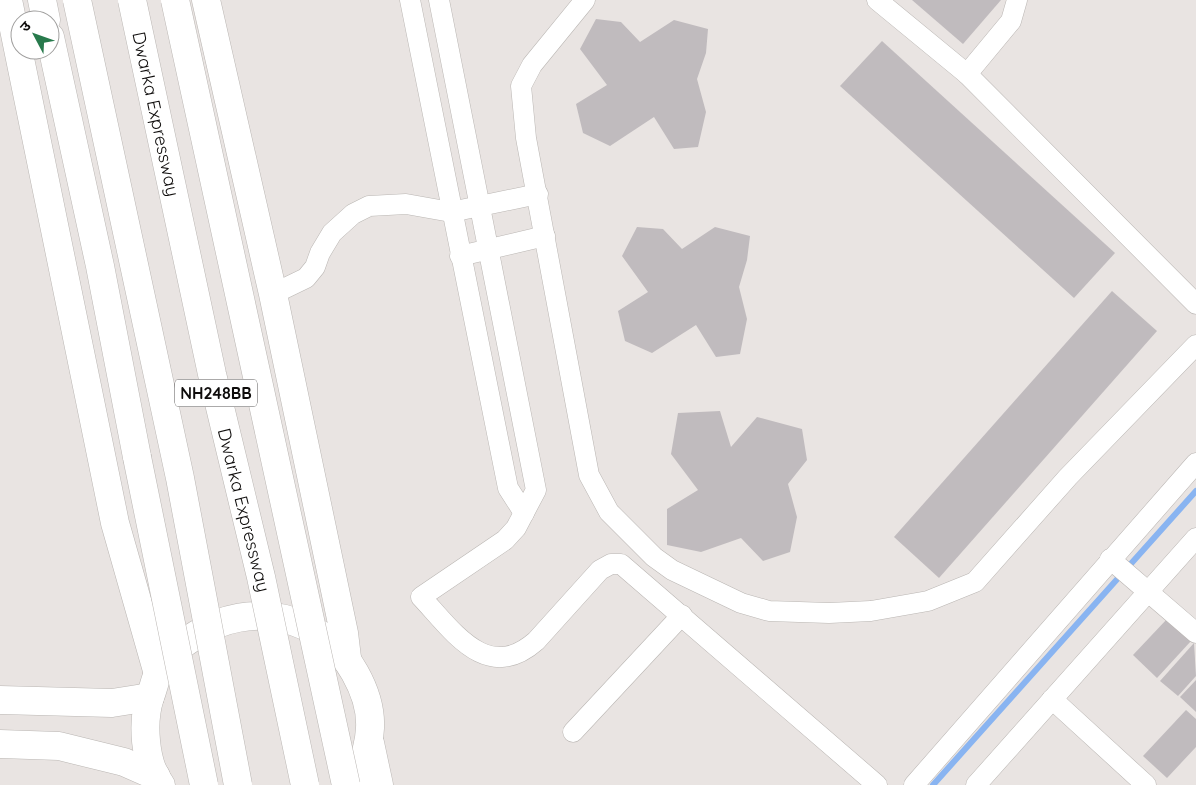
<svg xmlns="http://www.w3.org/2000/svg" width="1196" height="785" viewBox="0 0 1196 785" font-family="Quicksand,'Noto Sans Devanagari',sans-serif">
<style>
.lines{fill:none;stroke-linecap:round;stroke-linejoin:round}
.stream{stroke:#89b4f1;stroke-width:6}
.building{fill:#c0bbbe}
.street-casing{stroke:#bab6b3;stroke-width:21}
.secondary-casing{stroke:#bab6b3;stroke-width:29}
.street{stroke:#fff;stroke-width:20}
.secondary{stroke:#fff;stroke-width:28}
.secondary-bridge-casing{stroke:#bab6b3;stroke-width:29;stroke-linecap:butt}
.highway-bridge-casing{stroke:#bab6b3;stroke-width:29;stroke-linecap:butt}
.secondary-bridge{stroke:#fff;stroke-width:28}
.highway-bridge{stroke:#fff;stroke-width:28}
.labels{text-anchor:middle;dominant-baseline:central;stroke-width:4;stroke-linejoin:round;paint-order:stroke}
.shield{fill:#fff;stroke:#565554;stroke-width:1}
.shield-label{font-size:16px;font-weight:bold;fill:#0e0c0b}
.street-label{font-size:18px;fill:#0e0c0b;stroke:#fff}
</style>
<rect width="100%" height="100%" fill="#e9e4e2"/>
<g class="lines">
<path class="stream" d="M933,785L1196,491"/>
</g>
<g class="building">
<path d="M912,0H1001L963,44Z"/>
<path d="M596,19L621,22L640,42L674,20L708,29L706,53L697,79L706,112L698,147L674,149L654,117L610,146L583,133L576,104L607,85L580,49Z"/>
<path d="M882,41L1115,253L1074,298L840,86Z"/>
<path d="M637,227L663,229L682,249L715,227L750,236L747,260L739,287L747,319L740,354L716,357L696,325L652,353L625,341L618,311L648,292L622,256Z"/>
<path d="M1112,291L1157,331L939,578L894,537Z"/>
<path d="M720,411L731,447L757,417L802,429L807,460L788,484L797,517L790,552L763,561L741,538L701,552L667,545V509L698,490L671,454L678,413Z"/>
<path d="M1167,619L1191,641L1157,678L1133,655Z"/>
<path d="M1194,643L1196,676L1178,696L1160,681Z"/>
<path d="M1196,680V712L1180,697Z"/>
<path d="M1186,710L1196,719V747L1167,778L1143,756Z"/>
</g>
<g class="lines">
<g class="street-casing">
<g id="street">
<path d="M410,0L508,488L524,513"/>
<path d="M439,0L536,490L516,528L505,540L421,597C453,631 487,684 536,641L600,570L611,564H621L877,785"/>
<path d="M585,0L532,65L521,86L526,138L589,475L609,512L654,557L672,570L741,603L769,611L829,613L871,611L928,601L975,582L1068,477L1196,345"/>
<path d="M877,0L967,74L1196,304"/>
<path d="M967,74L1011,21L1017,0"/>
<path d="M460,256L545,236"/>
<path d="M273,294L306,278L315,267L320,253L332,233L353,214L369,206L406,204L451,212L538,194"/>
<path d="M1110,559L1196,633"/>
<path d="M1052,699L1146,785"/>
<path d="M573,732L682,615"/>
<path d="M914,785L1196,463"/>
<path d="M976,785L1196,538"/>
</g>
</g>
<g class="secondary-casing">
<g id="secondary">
<path d="M8,0L115,523L158,674"/>
<path d="M42,0L46,20"/>
<path d="M206,0L273,294L344,633L347,658"/>
<path d="M50,37L100,266L137,457"/>
<path d="M0,700L112,703L150,697"/>
<path d="M370,743L379,785"/>
<path d="M0,744L59,746L124,762L156,776"/>
<path d="M161,785C144,764 142,721 150,697C153,690 154,683 157,676C164,659 181,644 196,635C251,599 323,615 355,673C364,689 371,709 370,728C369,749 362,767 352,785"/>
</g>
</g>
<use href="#street" class="street"/>
<use href="#secondary" class="secondary"/>
<g class="secondary-bridge-casing">
<g id="secondary-bridge">
<path d="M175,0L346,785"/>
<path d="M137,457L204,785"/>
</g>
</g>
<g class="highway-bridge-casing">
<g id="highway-bridge">
<path d="M77,0L180,478L238,785"/>
<path d="M132,0L212,374L261,577L305,785"/>
</g>
</g>
<use href="#secondary-bridge" class="secondary-bridge"/>
<use href="#highway-bridge" class="highway-bridge"/>
</g>
<g class="labels">
<rect class="shield" x="175" y="379.5" width="82" height="27" rx="4"/>
<g class="shield-label">
<text x="216" y="393">NH248BB</text>
</g>
<g class="street-label">
<text transform="translate(156 114) rotate(78)">Dwarka Expressway</text>
<text transform="translate(244 510) rotate(76)">Dwarka Expressway</text>
</g>
</g>
<g transform="translate(35 35) rotate(311)"><circle r="24" fill="#ffffff" stroke="#9f9e9d"/>
<path d="M0-4L9 19L0 12L-9 19Z" fill="#287a4c"/>
<text y="-8" font-size="14" font-weight="bold" text-anchor="middle" fill="#0e0c0b">उ</text>
</g>
</svg>
